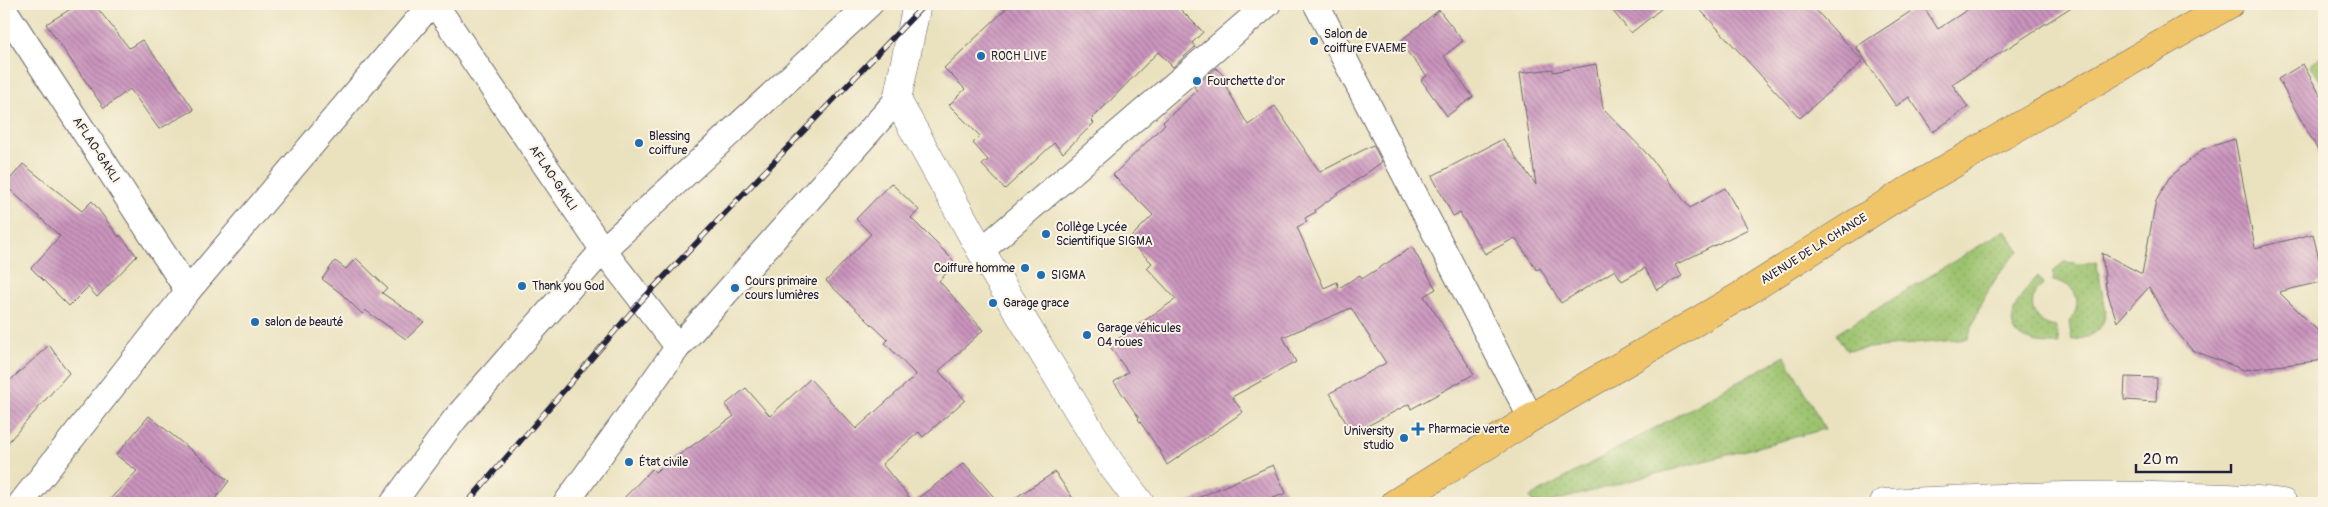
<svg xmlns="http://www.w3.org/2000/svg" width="2328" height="507" viewBox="0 0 2328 507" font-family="Pangolin,sans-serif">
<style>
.grass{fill:url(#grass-dots);stroke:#5f7254}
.building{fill:url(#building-back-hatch)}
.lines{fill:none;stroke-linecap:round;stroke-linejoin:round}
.minor-casing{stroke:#686569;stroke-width:27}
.tertiary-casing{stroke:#686569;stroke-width:29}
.primary-casing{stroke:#686569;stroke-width:29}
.minor{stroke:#fff;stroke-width:25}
.tertiary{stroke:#fff;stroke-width:28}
.primary{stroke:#f0c469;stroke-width:28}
.rail-casing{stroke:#22223b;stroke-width:5.5}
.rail{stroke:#fcf5e5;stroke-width:4;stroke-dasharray:11;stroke-linecap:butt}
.poi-dot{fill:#1f6fb2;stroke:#fcf5e5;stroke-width:2}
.labels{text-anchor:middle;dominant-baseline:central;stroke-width:4;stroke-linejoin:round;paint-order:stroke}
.poi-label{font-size:12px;fill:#22223b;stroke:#fcf5e5;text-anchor:start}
.street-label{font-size:12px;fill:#22223b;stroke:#fcf5e5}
</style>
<defs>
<pattern id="grass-dots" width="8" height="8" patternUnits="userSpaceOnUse" patternTransform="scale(1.25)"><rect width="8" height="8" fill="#9cc36e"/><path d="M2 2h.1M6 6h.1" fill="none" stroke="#86a760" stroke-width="1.8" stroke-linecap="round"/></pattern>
<pattern id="building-back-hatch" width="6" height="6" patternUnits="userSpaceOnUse" patternTransform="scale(1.25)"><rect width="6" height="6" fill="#ca94bd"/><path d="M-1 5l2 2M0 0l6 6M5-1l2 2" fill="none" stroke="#a4789b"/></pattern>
</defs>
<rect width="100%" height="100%" fill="#fcf5e5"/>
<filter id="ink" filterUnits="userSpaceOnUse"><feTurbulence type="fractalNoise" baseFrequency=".02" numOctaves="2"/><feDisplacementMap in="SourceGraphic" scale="10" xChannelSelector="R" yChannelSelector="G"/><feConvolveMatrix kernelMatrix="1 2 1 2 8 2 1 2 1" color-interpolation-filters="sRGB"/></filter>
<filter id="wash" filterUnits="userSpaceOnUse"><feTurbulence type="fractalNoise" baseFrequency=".0096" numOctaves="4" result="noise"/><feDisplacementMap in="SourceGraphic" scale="20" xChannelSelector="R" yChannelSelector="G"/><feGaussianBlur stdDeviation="1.12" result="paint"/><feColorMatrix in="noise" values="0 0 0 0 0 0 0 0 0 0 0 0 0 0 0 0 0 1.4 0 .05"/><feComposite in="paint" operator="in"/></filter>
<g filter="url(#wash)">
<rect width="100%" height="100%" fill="#eae2bf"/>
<g class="grass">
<path d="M2324,54V87L2310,64Z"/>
<path d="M2005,230L2019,251C1993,277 1979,304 1968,339L1846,350L1836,334Z"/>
<path d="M2096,261L2106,311C2103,332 2091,338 2072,340L2069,322C2085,303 2076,283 2053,281L2054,271L2064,262L2083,264Z"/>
<path d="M2038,276L2043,284C2024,300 2032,324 2056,327L2059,344C2048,344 2037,344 2027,340C1995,327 2023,291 2038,276Z"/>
<path d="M1785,356L1825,429L1547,503H1533L1530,497Z"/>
</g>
<g id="blocks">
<g class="building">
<path d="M79,4H94L129,48L142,40L173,79L194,110L159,129L130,89L104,108L46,24Z"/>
<path d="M1011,4H1175L1203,32L1192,43L1195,47L1173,67L1158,52L1091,120L1094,123L1063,153L1054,143L1005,189L982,165L988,160L973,143L980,136L949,105L965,89L944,68Z"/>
<path d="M1607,4H1667L1631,33Z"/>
<path d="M1695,4H1810L1863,61L1800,118Z"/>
<path d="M1922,4L1938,29L1976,4H2076L1952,84L1968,107L1933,132L1909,97L1896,106L1856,47Z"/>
<path d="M1439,10L1463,41L1444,56L1473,97L1447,116L1421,80L1427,76L1399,42Z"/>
<path d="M1596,64L1603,108L1649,156L1690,208L1725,188L1748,229L1675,265L1682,276L1657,290L1645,268L1622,281L1615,270L1561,303L1540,268L1537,270L1515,238L1485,254L1460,213L1453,216L1432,176L1503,139L1536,185L1520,73L1553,69V72Z"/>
<path d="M2303,64L2324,102V161L2278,79Z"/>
<path d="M1216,68L1229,81L1225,85L1248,125L1275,106L1320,172L1373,145L1382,162L1315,210L1316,212L1305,218L1307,222L1297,227L1324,288L1337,282L1339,288L1360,275L1362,279L1412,247L1436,289L1424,296L1474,374L1411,409L1409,404L1352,434L1330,393L1386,363L1351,308L1283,337L1296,362L1232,397L1243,412L1167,465L1158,448L1138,419L1139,418L1114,382L1128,372L1109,345L1176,299L1147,268L1152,263L1128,240L1153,215L1113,175L1165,124L1163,122L1197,91L1194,87Z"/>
<path d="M2235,139L2255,248L2313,234L2324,281L2279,292L2324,337V360L2244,370L2192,350L2167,320L2149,287L2117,322L2106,288L2102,253L2142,274L2156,201L2169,178L2203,149Z"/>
<path d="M23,164L82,211L92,201L119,237L120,235L137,256L97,297L88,287L69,306L31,268L60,236L5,185Z"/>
<path d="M891,183L919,210L911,218L956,263L939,281L983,330L939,371L965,400L923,437L919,432L882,464L913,502L964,463L999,503H619L652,469L655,472L734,416L725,405L746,388L770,416L810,379L856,429L916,375L885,343L888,340L826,281L871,234L856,219Z"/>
<path d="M356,258L387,288L382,293L424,322L406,339L365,310L362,314L342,294L322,279L335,261L346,269Z"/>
<path d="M49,345L69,373L4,447V386Z"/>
<path d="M2125,377L2157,378L2156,402L2124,400Z"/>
<path d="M149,416L229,481L212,503H106L137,471L116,455Z"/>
<path d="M1273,465L1286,493L1261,503H1186Z"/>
<path d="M1055,472L1076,503H1007Z"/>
</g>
</g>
</g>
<g filter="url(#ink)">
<use href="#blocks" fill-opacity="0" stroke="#686569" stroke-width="1"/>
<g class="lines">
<g class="minor-casing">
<g id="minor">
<path d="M435,4L603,250L678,347"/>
<path d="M1316,4L1531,418"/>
<path d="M4,9L188,291"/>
<path d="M981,251L1268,4"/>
<path d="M21,503L188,291L431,4"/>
<path d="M393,503L455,419L603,250L870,4"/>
<path d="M566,503L678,347L897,100"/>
</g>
</g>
<g class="tertiary-casing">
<g id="tertiary">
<path d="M917,4L897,100L981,251L1110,463L1140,503"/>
<path d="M1884,503C1974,499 2064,494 2154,496C2197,497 2240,497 2283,503"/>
</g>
</g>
<g class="primary-casing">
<path id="primary" d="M1395,503L1531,418L1740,296L1900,195L2230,4"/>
</g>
<use href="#minor" class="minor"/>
<use href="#tertiary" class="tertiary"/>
<use href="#primary" class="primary"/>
<g class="rail-casing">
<path id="rail" d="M467,503L641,301L925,4"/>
</g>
<use href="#rail" class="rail"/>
</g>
</g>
<g class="poi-dot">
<circle cx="1314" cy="41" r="5"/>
<circle cx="981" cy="56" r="5"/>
<circle cx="1197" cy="81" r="5"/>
<circle cx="639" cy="143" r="5"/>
<circle cx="1046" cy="234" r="5"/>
<circle cx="1025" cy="268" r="5"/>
<circle cx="1041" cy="275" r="5"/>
<circle cx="522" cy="286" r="5"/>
<circle cx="735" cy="288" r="5"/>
<circle cx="993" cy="303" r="5"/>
<circle cx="255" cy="322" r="5"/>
<circle cx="1087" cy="335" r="5"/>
<path d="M1415.5 421.5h5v5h5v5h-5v5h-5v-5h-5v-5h5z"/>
<circle cx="1404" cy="438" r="5"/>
<circle cx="629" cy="462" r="5"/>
</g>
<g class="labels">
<g class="poi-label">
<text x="1324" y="34">Salon de<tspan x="1324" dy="14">coiffure EVAEME</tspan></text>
<text x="991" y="56">ROCH LIVE</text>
<text x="1207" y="81">Fourchette d'or</text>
<text x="649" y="136">Blessing<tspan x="649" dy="14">coiffure</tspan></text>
<text x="1056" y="227">Collège Lycée<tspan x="1056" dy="14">Scientifique SIGMA</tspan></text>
<text x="1015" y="268" text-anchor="end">Coiffure homme</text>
<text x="1051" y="275">SIGMA</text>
<text x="745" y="281">Cours primaire<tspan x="745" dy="14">cours lumières</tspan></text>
<text x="532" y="286">Thank you God</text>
<text x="1003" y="303">Garage grace</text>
<text x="265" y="322">salon de beauté</text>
<text x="1097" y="328">Garage véhicules<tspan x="1097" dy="14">04 roues</tspan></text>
<text x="1428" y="429">Pharmacie verte</text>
<text x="1394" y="431" text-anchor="end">University<tspan x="1394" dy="14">studio</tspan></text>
<text x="639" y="462">État civile</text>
</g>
<g class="street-label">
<text transform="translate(96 150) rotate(57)">AFLAO-GAKLI</text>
<text transform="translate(553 178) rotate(56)">AFLAO-GAKLI</text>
<text transform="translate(1814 249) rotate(-32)">AVENUE DE LA CHANCE</text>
</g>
</g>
<rect width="2328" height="507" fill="none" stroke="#fcf5e5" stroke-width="20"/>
<path d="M2136 464v8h95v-8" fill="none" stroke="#22223b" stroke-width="2.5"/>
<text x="2143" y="464" font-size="15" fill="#22223b" stroke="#fcf5e5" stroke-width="4" paint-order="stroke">20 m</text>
</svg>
